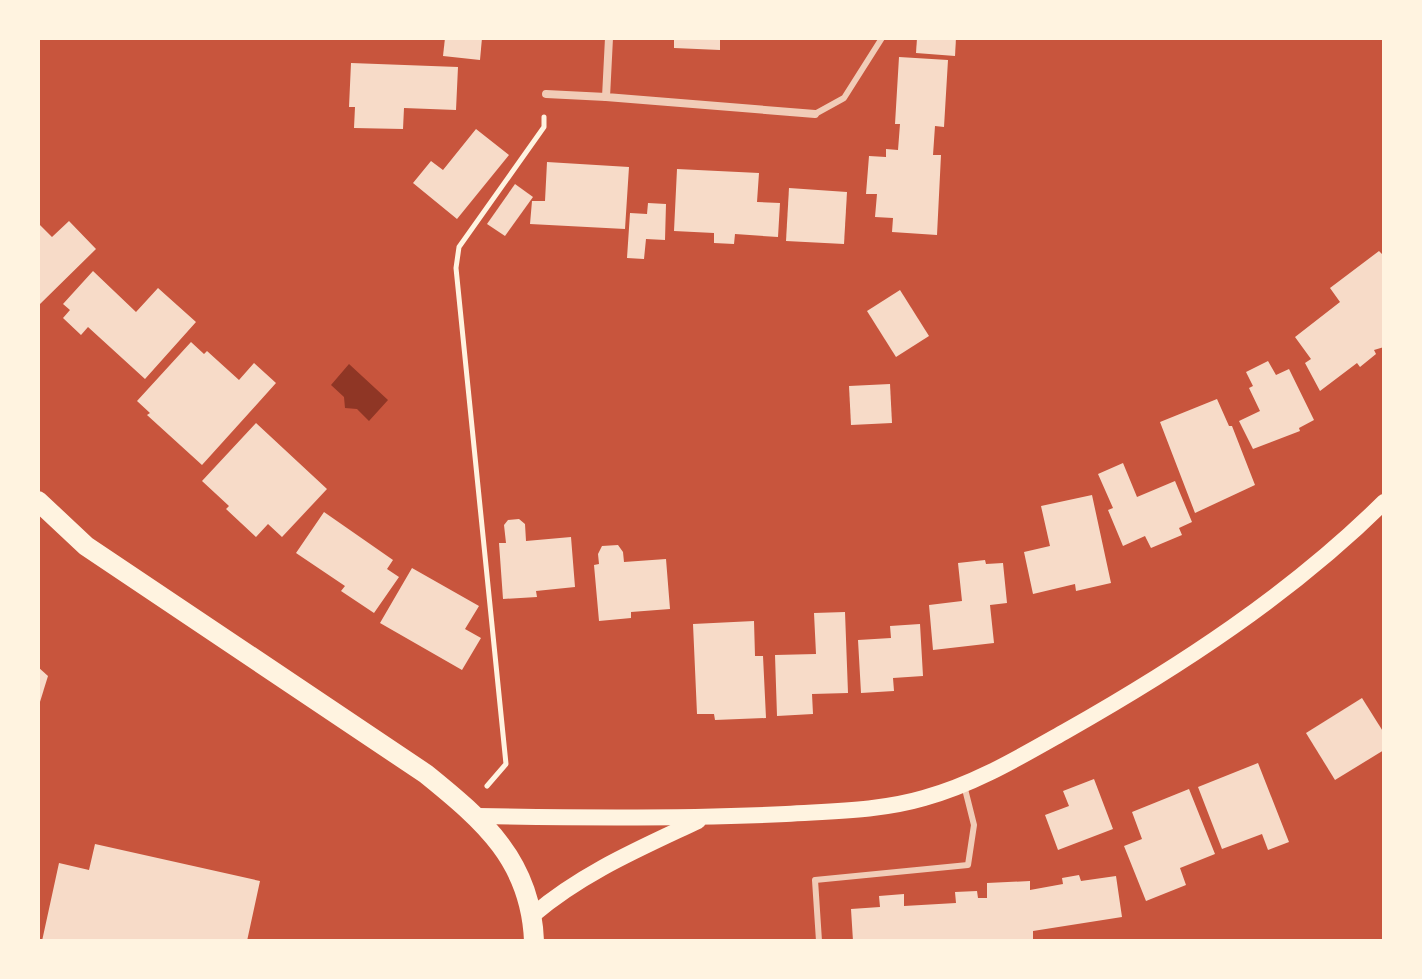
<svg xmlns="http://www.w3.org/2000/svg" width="1422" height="979" viewBox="0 0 1422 979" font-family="Arial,sans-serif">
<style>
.water{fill:#8f3625}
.building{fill:#f7dbc8}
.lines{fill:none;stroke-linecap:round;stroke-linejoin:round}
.path{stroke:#fff3e0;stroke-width:5}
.service{stroke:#f1ccb7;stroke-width:6}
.minor{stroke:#f1ccb7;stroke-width:8}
.secondary{stroke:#fff3e0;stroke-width:16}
.primary{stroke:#fff3e0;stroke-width:20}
</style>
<rect width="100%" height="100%" fill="#c8553d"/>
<path class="water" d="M349,364L388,400L369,421L357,409L345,408L344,397L331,385Z"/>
<g class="building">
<path d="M445,38H482L480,60L443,56Z"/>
<path d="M674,38H720V50L674,48Z"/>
<path d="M917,38H956L955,56L916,53Z"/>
<path d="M899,57L948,60L944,127L935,126L933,155H941L937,235L892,232L893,218L875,217L877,194H866L869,156L886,157V149L898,150L900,124H895Z"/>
<path d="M351,63L458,67L456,110L404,108L403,129L354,128L355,107H349Z"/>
<path d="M476,129L509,155L457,219L413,183L431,161L443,170Z"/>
<path d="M547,162L629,167L625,229L530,224L532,201H545Z"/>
<path d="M677,169L759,173L757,202L780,203L778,237L735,234L734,244L714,243V233L674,231Z"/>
<path d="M515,184L533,197L505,236L487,224Z"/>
<path d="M789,188L847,192L844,244L786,241Z"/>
<path d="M648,203L666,204L665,240L646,239L644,259L627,258L630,213L647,214Z"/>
<path d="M69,221L96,249L38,306V223L52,237Z"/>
<path d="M1379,251L1384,256V347L1374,350L1376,354L1360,367L1357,363L1320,391L1305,363L1311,359L1295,337L1340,302L1330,288Z"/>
<path d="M93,271L136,312L158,288L196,322L145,379L88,327L81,335L63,318L70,310L63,304Z"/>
<path d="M900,290L929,336L896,357L867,311Z"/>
<path d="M191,342L204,354L207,351L239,380L254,363L276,383L202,465L147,415L150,413L137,401Z"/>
<path d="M1268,361L1276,375L1289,369L1314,420L1299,428L1300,431L1253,449L1239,421L1260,411L1249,388L1253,386L1246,372Z"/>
<path d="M890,384L892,423L851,425L849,386Z"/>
<path d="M1217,399L1229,426H1232L1255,485L1195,513L1160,422Z"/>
<path d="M256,423L327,489L282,537L268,524L256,537L226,509L229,506L202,481Z"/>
<path d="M1123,463L1137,497L1175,481L1192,522L1179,528L1182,535L1151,548L1145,536L1123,546L1108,510L1113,508L1098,474Z"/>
<path d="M1092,495L1111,583L1076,591L1075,584L1033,594L1024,552L1050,546L1041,506Z"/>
<path d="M324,512L393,560L387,569L399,577L374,613L341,591L345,586L296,553Z"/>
<path d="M519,519L525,524L526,541L571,537L575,587L536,591L537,597L503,599L499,543H506L504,525L508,520Z"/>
<path d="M618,545L623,552L624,562L666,559L670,609L631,612V618L599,621L594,565L599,564L598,554L602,546Z"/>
<path d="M985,560L986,564L1003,563L1007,603L990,605L994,643L933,650L929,605L962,601L958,563Z"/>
<path d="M412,568L479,606L465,629L481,638L462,670L380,623Z"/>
<path d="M845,612L848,693L812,694L813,714L777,716L775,655L816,654L814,613Z"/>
<path d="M754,621L755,656H763L766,718L715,720L714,714H697L693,624Z"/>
<path d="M920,624L923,676L893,678L894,691L861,693L858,640L891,638L890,626Z"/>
<path d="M38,667L48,676L39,705H38Z"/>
<path d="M1362,698L1384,733V750L1335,780L1306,733Z"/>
<path d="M1258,763L1289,842L1268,850L1262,834L1222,849L1198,787Z"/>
<path d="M1094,779L1113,829L1058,850L1045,815L1069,806L1063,791Z"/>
<path d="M1189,789L1215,854L1180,868L1186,885L1146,901L1124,846L1142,839L1132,812Z"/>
<path d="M95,844L260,881L247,941H42L59,863L89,870Z"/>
<path d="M1079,875L1081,881L1116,876L1122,917L1033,931V941H853L851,909L880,907L879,896L904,894V906L956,903L955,892L977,891L978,898H987V883L1030,881V890L1063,884L1062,878Z"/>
</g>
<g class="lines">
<path class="path" d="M487,786L506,764L456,268L459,247L544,127V117"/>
<g class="service">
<path d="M815,114L844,98L882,38"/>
<path d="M819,941L815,880L968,865L974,825L964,785"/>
</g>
<g class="minor">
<path d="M609,38L606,97L815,114"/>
<path d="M546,94L606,97"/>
</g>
<g class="secondary">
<path d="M478,816C581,818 683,819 786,814C831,811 880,811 924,798C975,784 1020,757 1066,731C1179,667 1291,594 1384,502"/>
<path d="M533,915C582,873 641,848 698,821"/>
</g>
<path class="primary" d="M38,501L86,546L426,774C484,821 531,861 534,941"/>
</g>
<rect width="1422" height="979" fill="none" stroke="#fff3e0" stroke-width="80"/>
</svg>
